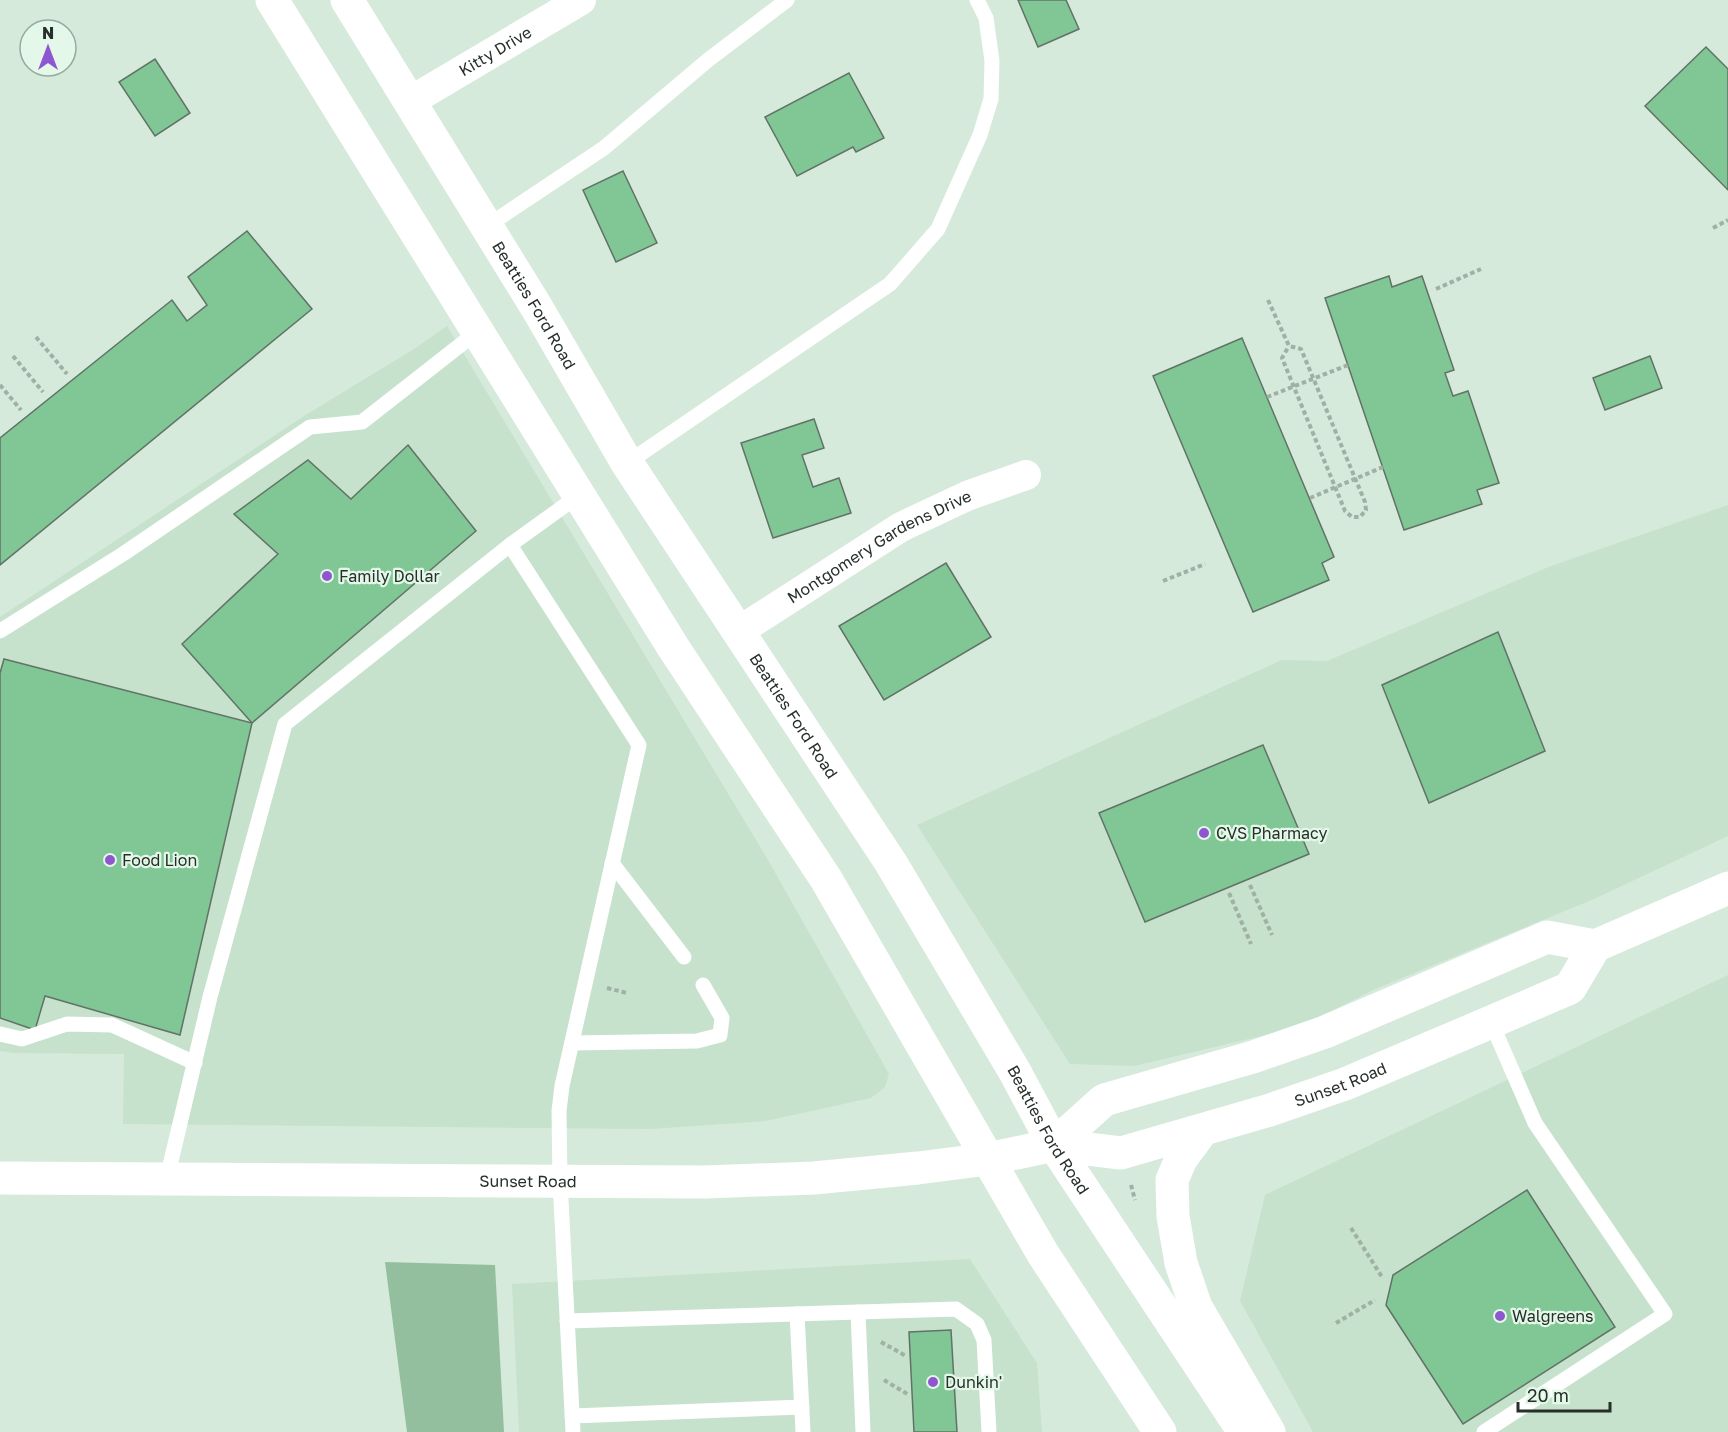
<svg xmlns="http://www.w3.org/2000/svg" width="1728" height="1432" viewBox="0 0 1728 1432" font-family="'Golos Text',sans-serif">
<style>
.built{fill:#c6e1cc}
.green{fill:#94bf9f}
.building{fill:#81c695;stroke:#617366;stroke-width:1.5}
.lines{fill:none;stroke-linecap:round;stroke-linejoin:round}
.path{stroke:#a0b0a4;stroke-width:4;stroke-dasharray:4.5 3;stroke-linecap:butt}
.service{stroke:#fff;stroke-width:15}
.minor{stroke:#fff;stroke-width:30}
.secondary{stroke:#fff;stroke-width:33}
.poi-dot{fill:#8f57cf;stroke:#e3f8e8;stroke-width:2}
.labels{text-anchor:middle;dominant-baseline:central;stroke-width:4.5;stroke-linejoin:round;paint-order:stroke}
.street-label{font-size:16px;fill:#272f29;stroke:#e3f8e8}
.poi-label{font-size:16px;fill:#272f29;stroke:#e3f8e8;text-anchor:start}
</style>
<rect width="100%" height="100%" fill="#d6eadb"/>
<g class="built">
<path d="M447,326L768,860L889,1074L885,1087L871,1098L766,1121L650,1129L123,1124L124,1054L14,1053L0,1051V617L304,416L414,349Z"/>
<path d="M1728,505V836L1594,899L1373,990L1300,1027L1134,1066L1070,1064L917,825L1282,660L1327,661L1551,566Z"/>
<path d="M1728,975V1432H1313L1240,1301L1265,1195Z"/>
<path d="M970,1259L1037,1363L1042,1432H519L512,1284Z"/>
</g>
<path class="green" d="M385,1262L495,1265L504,1432H407Z"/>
<g class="building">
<path d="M1018,0H1066L1079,29L1038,47Z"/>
<path d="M1706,47L1728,69V190L1645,106Z"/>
<path d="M155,59L190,113L155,136L119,82Z"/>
<path d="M849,73L884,138L856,152L853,147L797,176L765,117Z"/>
<path d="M623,171L657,243L616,262L583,190Z"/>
<path d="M247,231L312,309L0,565V438L172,300L187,321L207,305L188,277Z"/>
<path d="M1389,276L1392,287L1422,276L1454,370L1445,373L1453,396L1468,391L1499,483L1477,490L1482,504L1404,530L1325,298Z"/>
<path d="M1242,338L1334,557L1322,563L1329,580L1253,612L1153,376Z"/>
<path d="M1650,356L1662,388L1605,410L1593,378Z"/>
<path d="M814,419L824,448L802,455L813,487L839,478L851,513L773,538L741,443Z"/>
<path d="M408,445L476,531L252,723L182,644L278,554L234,514L308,460L351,499Z"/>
<path d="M946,563L991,637L884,700L839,626Z"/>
<path d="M1498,632L1545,751L1429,803L1382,685Z"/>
<path d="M4,659L252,723L180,1035L45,996L35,1030L0,1018V673Z"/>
<path d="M1263,745L1309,854L1145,922L1099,813Z"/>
<path d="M1527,1190L1615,1327L1463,1424L1386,1305L1393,1275Z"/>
<path d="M951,1330L957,1432H914L909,1332Z"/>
</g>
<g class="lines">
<g class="path">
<path d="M1713,228L1728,220"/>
<path d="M1436,289L1481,269"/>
<path d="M1268,300L1289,346L1301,349L1365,502L1366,510L1360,517H1352L1345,511L1282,358L1289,346"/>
<path d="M36,337L67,374"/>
<path d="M13,356L43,392"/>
<path d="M0,385L21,410"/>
<path d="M1267,397L1348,365"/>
<path d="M1310,498L1383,467"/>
<path d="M1163,581L1205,564"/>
<path d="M1250,885L1272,935"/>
<path d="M1229,893L1251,944"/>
<path d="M607,988L627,993"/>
<path d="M1131,1185L1135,1200"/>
<path d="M1351,1228L1382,1277"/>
<path d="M1336,1323L1375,1300"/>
<path d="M881,1342L906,1356"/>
<path d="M884,1380L909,1395"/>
</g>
<g class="service">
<path d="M487,226L604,148L708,60L787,0"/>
<path d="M627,463L890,284L938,229L980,135L991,99L992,61L986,18L977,0"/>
<path d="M510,545L639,745L562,1086L559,1111L560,1181L573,1432"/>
<path d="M0,631L123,554L310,427L362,422L477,332"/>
<path d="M612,863L684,957"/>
<path d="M0,1034L22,1039L67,1024L112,1025L195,1063"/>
<path d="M572,1043L697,1041L720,1035L722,1018L703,985"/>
<path d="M167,1178L210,997L285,724L510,545L578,496"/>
<path d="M858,1312L863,1432"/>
<path d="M797,1314L803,1432"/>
<path d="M567,1321L956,1309L977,1324L984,1340L989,1432"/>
<path d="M572,1416L802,1407"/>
<path d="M1484,1432L1665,1314L1535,1123L1491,1022"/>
</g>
<g class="minor">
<path id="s1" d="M409,102L581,0"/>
<path id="s2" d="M739,631L901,527L967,496L1026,475"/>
</g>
<g class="secondary">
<path d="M272,0L673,647L826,879L1043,1254L1160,1432"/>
<path id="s3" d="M347,0L537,308L627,463L891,863L1015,1072L1054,1145L1244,1432"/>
<path d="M1201,1132L1181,1159L1172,1180L1173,1216L1181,1263L1196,1307L1269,1432"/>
<path d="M1054,1145L1104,1100L1253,1057L1325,1032L1547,937L1595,946L1728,888"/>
<path id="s4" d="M0,1178L704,1182L814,1178L918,1168L988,1159L1054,1145L1121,1153L1270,1110L1345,1084L1491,1022L1570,988L1595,946"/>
</g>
</g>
<g class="poi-dot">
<circle cx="327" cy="576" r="6"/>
<circle cx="1204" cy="833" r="6"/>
<circle cx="110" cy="860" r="6"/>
<circle cx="1500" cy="1316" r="6"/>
<circle cx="933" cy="1382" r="6"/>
</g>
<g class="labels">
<g class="street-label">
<text stroke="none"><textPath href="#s1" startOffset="100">Kitty Drive</textPath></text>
<text stroke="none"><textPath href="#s3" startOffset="358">Beatties Ford Road</textPath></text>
<text stroke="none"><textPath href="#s2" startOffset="164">Montgomery Gardens Drive</textPath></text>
<text stroke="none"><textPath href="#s3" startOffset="844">Beatties Ford Road</textPath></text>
<text stroke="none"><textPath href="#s4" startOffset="1354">Sunset Road</textPath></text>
<text stroke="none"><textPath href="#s3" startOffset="1330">Beatties Ford Road</textPath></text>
<text stroke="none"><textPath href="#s4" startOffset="528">Sunset Road</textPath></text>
</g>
<g class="poi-label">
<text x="339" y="576">Family Dollar</text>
<text x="1216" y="833">CVS Pharmacy</text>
<text x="122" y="860">Food Lion</text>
<text x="1512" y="1316">Walgreens</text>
<text x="945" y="1382">Dunkin'</text>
</g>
</g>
<g transform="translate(48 48)"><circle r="28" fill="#e3f8e8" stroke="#98a89c" stroke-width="1.5"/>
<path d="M0-4.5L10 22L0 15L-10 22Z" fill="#8f57cf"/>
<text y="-9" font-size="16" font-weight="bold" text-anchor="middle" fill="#272f29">N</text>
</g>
<path d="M1518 1402v9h92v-9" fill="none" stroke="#272f29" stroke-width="3"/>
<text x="1527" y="1402" font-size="18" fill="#272f29" stroke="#e3f8e8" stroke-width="4.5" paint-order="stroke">20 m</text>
</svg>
